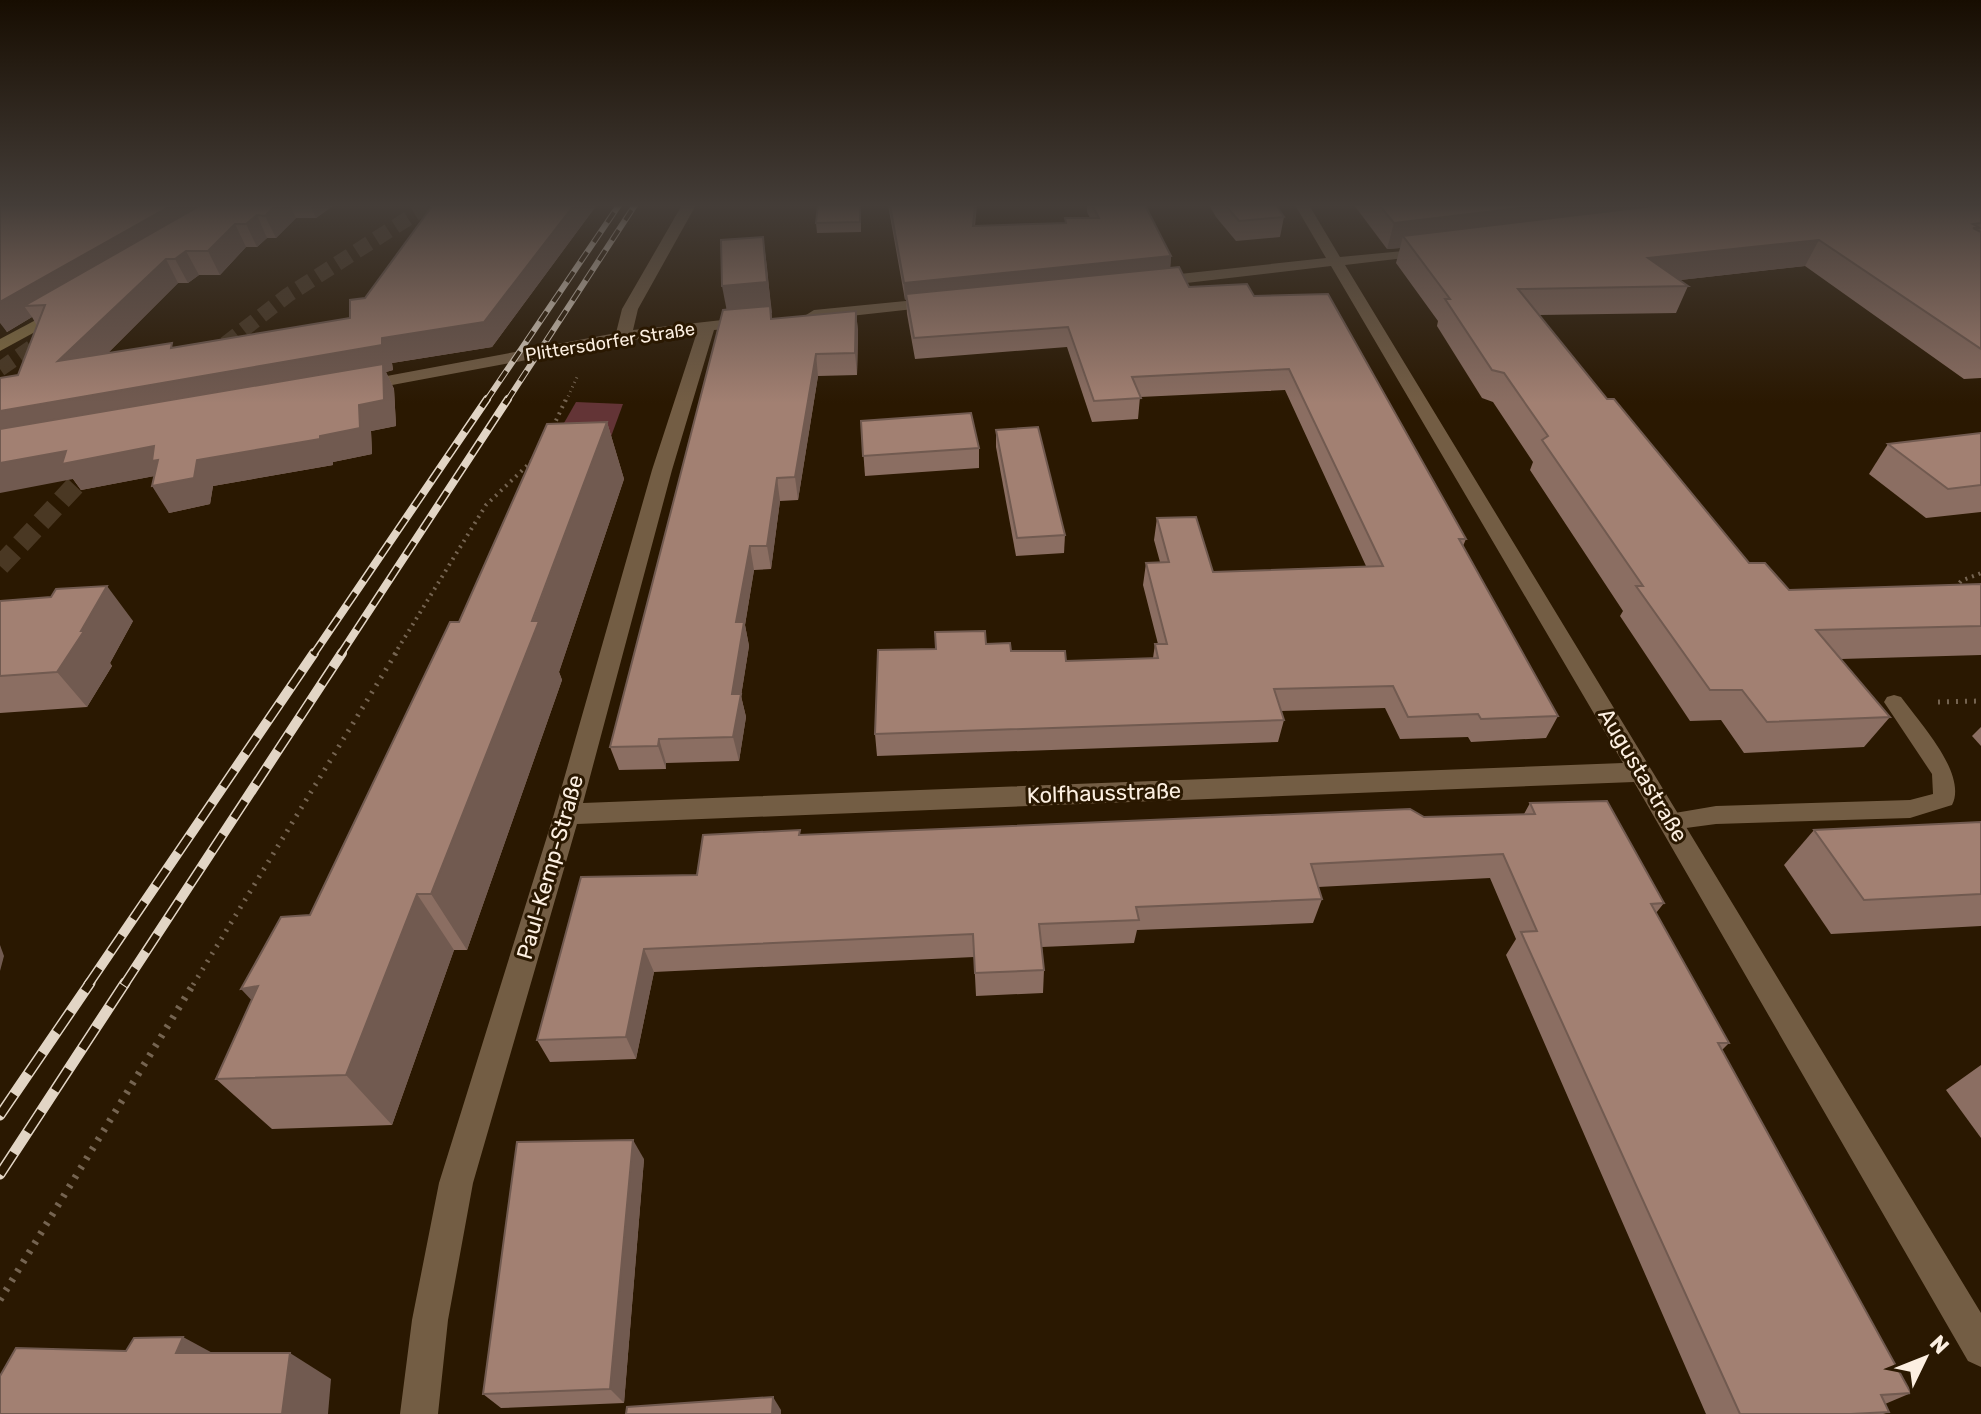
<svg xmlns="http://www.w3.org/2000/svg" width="1981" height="1414" viewBox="0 0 1981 1414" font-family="Rubik,sans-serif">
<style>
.green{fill:#633436}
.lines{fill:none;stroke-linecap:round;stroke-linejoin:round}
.primary-tunnel-far1{stroke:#4a3823;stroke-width:15;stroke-dasharray:15 8;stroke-linecap:butt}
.primary-tunnel{stroke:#4a3823;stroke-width:20;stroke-dasharray:20 10;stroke-linecap:butt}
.path-far3{stroke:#756451;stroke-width:3;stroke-dasharray:1 4;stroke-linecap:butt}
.path-far2{stroke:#756451;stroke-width:4;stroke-dasharray:2 5;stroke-linecap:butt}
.path-far1{stroke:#756451;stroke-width:5;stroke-dasharray:2 7;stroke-linecap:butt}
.path{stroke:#756451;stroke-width:7;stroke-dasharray:3 8;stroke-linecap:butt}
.lane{fill:#735d44;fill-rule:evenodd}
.street{fill:#735d44;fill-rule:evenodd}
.secondary{fill:#856f44;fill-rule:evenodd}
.rail-far3-casing{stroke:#e2d5c5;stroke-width:6}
.rail-far2-casing{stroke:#e2d5c5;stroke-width:8}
.rail-far1-casing{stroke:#e2d5c5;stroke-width:10}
.rail-casing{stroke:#e2d5c5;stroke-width:11}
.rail-far3{stroke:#2a1801;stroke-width:4;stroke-dasharray:12;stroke-linecap:butt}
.rail-far2{stroke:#2a1801;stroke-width:5;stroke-dasharray:15;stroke-linecap:butt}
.rail-far1{stroke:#2a1801;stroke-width:7;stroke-dasharray:20;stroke-linecap:butt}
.rail{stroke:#2a1801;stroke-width:8;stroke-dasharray:25;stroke-linecap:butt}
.wall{fill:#8b6e62}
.shaded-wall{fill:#715a50}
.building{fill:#a28072;stroke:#715a50;stroke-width:2}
.labels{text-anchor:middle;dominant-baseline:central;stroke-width:6;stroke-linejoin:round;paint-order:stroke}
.far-street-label{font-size:18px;fill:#fcefe1;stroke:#2a1801}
.street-label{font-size:22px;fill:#fcefe1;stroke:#2a1801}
</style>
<rect width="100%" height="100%" fill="#2a1801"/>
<path class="green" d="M576,402L623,404L605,453L548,451Z"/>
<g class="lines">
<g class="primary-tunnel-far1">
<path d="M207,358L288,295L429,205"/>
<path d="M0,369L55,331"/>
</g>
<path class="primary-tunnel" d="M0,566L99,460"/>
<path class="path-far3" d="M566,401L578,375"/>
<g class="path-far2">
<path d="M553,427L566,399"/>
<path d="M1955,588L1961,581L1981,573"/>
<path d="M394,655L486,505L534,459"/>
</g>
<g class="path-far1">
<path d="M1938,702L1981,701"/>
<path d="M193,985L396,653"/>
</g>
<path class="path" d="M0,1300L194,983"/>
<path class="lane" d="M1894,695L1901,697C1919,722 1968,774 1952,805L1910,818L1716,824L1671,830L1663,827L1660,821L1663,815L1716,806L1910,800L1933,794L1932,774L1884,702L1887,697Z"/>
<g class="street">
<path d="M682,205H696L638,309L633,330L749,317L757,322L749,327L714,330L672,470L583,803L1623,763L1331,266L1152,287L1144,282L1152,277L1326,258L1295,205H1309L1340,257L1435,248V254L1430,255L1345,265L1981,1313V1367L1968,1361L1634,782L577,824L473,1183L448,1320L438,1414H400L412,1320L439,1183L554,814L652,470L697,332L650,337L360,391L351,386L360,381L616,333L622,309Z"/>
<path d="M936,298L944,303L941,306L814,320L806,315L814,310Z"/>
</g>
<path class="secondary" d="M64,305L72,310L70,313L0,351V339Z"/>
<g class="rail-far3-casing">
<g id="rail-far3">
<path d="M486,401L619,205"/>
<path d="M507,401L635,205"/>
</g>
</g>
<g class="rail-far2-casing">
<g id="rail-far2">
<path d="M313,655L487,399"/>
<path d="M340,655L508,399"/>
</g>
</g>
<g class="rail-far1-casing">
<g id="rail-far1">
<path d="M88,985L314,653"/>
<path d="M124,985L342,653"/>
</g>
</g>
<g class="rail-casing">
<g id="rail">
<path d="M0,1115L90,983"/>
<path d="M0,1174L125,983"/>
</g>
</g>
<use href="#rail-far3" class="rail-far3"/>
<use href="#rail-far2" class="rail-far2"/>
<use href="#rail-far1" class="rail-far1"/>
<use href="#rail" class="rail"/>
</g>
<g class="wall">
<path d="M0,205H334L316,218H296L276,238H267L257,247H246L220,275H199L188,283H178L108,353L175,347L350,318L365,298L596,206L492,347L392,363L393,370L386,372L394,389L396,426L371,431L372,454L333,462V465L213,486L210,504L169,513L154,476L81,490L73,479L18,375L37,326L32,317L7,332L1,322Z"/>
<path d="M818,205H861V232L817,233L816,223Z"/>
<path d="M888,205H977L975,226L1065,223V218H1090L1087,212V205H1145L1171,256L1170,268L1189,287L1254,296L1466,539L1463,546L1558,716L1546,738L1471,742L1468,737L1400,739L1385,708L1281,711L1284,720L1278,742L877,756L875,734L936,649L986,644L1011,651L1066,661L1153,658L1155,644H1158L1143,585L1146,563L1160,562L1154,540L1157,518L1213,572L1366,566L1285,390L1140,397L1138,419L1092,422L1067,347L915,359L907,314L906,299L905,300Z"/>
<path d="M1209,205H1276L1284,217L1280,237L1236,241L1216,217Z"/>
<path d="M1354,205H1981V378L1964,379L1805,266L1680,280L1688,286L1676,313L1539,315L1607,399L1749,563L1789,590L1981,584V655L1841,659L1890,717L1864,747L1744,753L1721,720L1690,721L1620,616L1623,611L1530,470L1533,462L1493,402L1482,398L1437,326L1438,321L1396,263L1400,248L1387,249Z"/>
<path d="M763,237L767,267L772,319L856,311L858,332L857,375L818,376L798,500L780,501L771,569L754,570L745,625L749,646L741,696L746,717L739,761L666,763V769L619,770L610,747L726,310Z"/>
<path d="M861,421L979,448V468L865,476Z"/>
<path d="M607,422L624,479L559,672L562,680L467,950H454L392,1125L272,1129L216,1079L252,1000L310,915L459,622Z"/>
<path d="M996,430L1065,535L1064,553L1016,556L996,447Z"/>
<path d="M1981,433V512L1926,518L1869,474L1888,444Z"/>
<path d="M0,601L133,621L110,663L112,666L87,707L0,713Z"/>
<path d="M1981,727V746L1972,736Z"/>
<path d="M1530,803L1664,903L1656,913L1729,1043L1722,1050L1911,1393L1885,1404L1889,1412L1883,1414H1706L1506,955L1516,939L1490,878L1318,887L1322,899L1313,923L1137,930L1134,943L1042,947L1044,970L1043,993L976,996L974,957L654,972L636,1059L550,1062L537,1040L697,875L801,835L1524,814Z"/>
<path d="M1981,822V926L1831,934L1784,865L1814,830Z"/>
<path d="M1981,1065V1138L1946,1090Z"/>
<path d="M644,1159L624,1403L501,1408L483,1394Z"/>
</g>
<g class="shaded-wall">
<path d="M172,205H222L45,305L24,306L32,317L7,332L0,323V294Z"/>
<path d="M276,205H290L296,218L276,238L265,216Z"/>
<path d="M310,205H334L316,218Z"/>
<path d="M574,205H596V206L492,347L392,363L393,370L386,372L394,389L396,426L371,431L372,454L333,462V465L213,486L210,504L169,513L152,486L160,475L81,490L73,479L0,493V463L66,451L154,446L197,460L320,439L0,441V411L382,338Z"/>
<path d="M1546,205H1741L1403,236L1400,248L1387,249L1394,223Z"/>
<path d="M257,215L267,238L257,247L246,224Z"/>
<path d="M235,224L246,247L220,275L208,251Z"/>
<path d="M763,237L772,313L728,317L722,286Z"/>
<path d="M1819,240L1805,266L1636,285L1648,258Z"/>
<path d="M186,251L199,275L188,283L175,259Z"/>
<path d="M1171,256L1170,273L906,294V299L905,300L904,283Z"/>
<path d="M166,259L178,283L74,387L58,361Z"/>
<path d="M856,311L858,332L857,375L855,353Z"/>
<path d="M816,354L818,376L798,500L795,477Z"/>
<path d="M607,422L624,479L559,672L562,680L467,950L431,894Z"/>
<path d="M777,478L780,501L771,569L767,546Z"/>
<path d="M750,546L754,570L745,625L749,646L741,696L746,717L739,761L733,737L732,694L736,622Z"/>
<path d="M107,586L133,621L110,663L112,666L87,707L57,672Z"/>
<path d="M659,739L666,763V769L658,746Z"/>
<path d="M417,894L454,950L392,1125L346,1075Z"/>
<path d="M0,945L4,956L0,971Z"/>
<path d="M644,949L654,972L636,1059L626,1037Z"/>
<path d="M258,986L292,1043L241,989Z"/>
<path d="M633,1140L644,1159L624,1403L610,1389Z"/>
<path d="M183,1337L231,1363L176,1353Z"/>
<path d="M290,1353L331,1379L328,1414H282Z"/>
<path d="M773,1397L781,1410V1414H772Z"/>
</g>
<g class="building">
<path d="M0,205H172L0,302Z"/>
<path d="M201,205H276L265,216L257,215L246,224H235L208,251H186L175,259H166L58,361L172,343L171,348L350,318V300L365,298L433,205H574L484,322L382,338V345L0,411V378L18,375L45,305L24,306Z"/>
<path d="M818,205H860V222L816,223Z"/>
<path d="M890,205H975L973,226L1066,223L1065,218H1099L1092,205H1145L1171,256L904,283Z"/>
<path d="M1225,205H1276L1284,217L1239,221Z"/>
<path d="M1379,205H1546L1394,223Z"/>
<path d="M1661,205H1981V223L1973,224L1980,228H1973L1981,232V349L1819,240L1648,258L1688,286L1518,289L1607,399H1614L1749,563H1765L1789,590L1981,584V626L1816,630L1890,717L1767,722L1742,690H1710L1636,586H1643L1542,440L1548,436L1504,373L1492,370L1445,299H1450L1403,236Z"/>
<path d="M763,237L767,282L722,286L721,240Z"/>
<path d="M1179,267L1189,287L1247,284L1254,296L1328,294L1466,539H1459L1558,716L1481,719L1478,714L1408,717L1393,686L1274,689L1284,720L875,734L878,650L936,649L935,632L985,631L986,644L1010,643L1011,651H1065L1066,661L1158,658L1155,644H1167L1146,563L1169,562L1157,518L1196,517L1213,572L1383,566L1289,369L1132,377L1141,398L1094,401L1068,327L914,338L906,294Z"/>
<path d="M770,306L771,319L856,311L855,353L816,354L795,477L777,478L767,546H750L736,622H744L732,694H741L733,737L659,739L658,746L610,747L723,310Z"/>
<path d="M383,364L384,400L359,405L360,428L320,436V439L197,460L194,478L152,486L158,460L152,461L154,446L62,464L66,451L0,463V429Z"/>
<path d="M971,413L979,448L863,456L861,421Z"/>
<path d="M607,422L532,621H539L431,894H417L346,1075L216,1079L258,986L241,989L281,917L310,915L450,622H459L547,424Z"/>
<path d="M1038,427L1065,535L1017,538L996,430Z"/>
<path d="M1981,433V485L1948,489L1888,444Z"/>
<path d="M107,586L81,631H84L57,672L0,676V601L51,597L56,589Z"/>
<path d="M1607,801L1664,903L1651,904L1729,1043H1718L1911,1393L1881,1395L1889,1412L1851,1414H1740L1521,932L1537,931L1503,854L1311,864L1322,899L1136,907L1139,920L1039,924L1044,970L975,973L973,934L644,949L626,1037L537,1040L581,877L697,875L703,835L800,830L799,835L1410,809L1424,817L1535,814L1530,803Z"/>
<path d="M1981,822V894L1864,900L1814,830Z"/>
<path d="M633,1140L610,1389L483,1394L517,1142Z"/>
<path d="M183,1337L176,1353H290L282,1414H0V1376L16,1348L126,1351L134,1338Z"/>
<path d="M773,1397L772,1414H626L627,1407Z"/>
</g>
<linearGradient id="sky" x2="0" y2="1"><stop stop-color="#170d01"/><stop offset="0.51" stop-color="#443d38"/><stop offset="1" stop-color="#443d38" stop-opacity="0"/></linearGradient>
<rect width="1981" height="403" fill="url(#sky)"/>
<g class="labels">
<g class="far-street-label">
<text transform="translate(610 342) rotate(-9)">Plittersdorfer Straße</text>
</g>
<g class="street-label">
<text transform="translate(1643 775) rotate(59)">Augustastraße</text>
<text transform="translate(1104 793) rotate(-2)">Kolfhausstraße</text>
<text transform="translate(550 867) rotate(-74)">Paul-Kemp-Straße</text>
</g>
</g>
<g transform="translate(1925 1358) rotate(47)" stroke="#2a1801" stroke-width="6" paint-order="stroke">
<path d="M0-6L14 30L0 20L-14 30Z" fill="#fcefe1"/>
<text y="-12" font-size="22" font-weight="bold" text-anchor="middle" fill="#fcefe1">N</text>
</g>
</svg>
